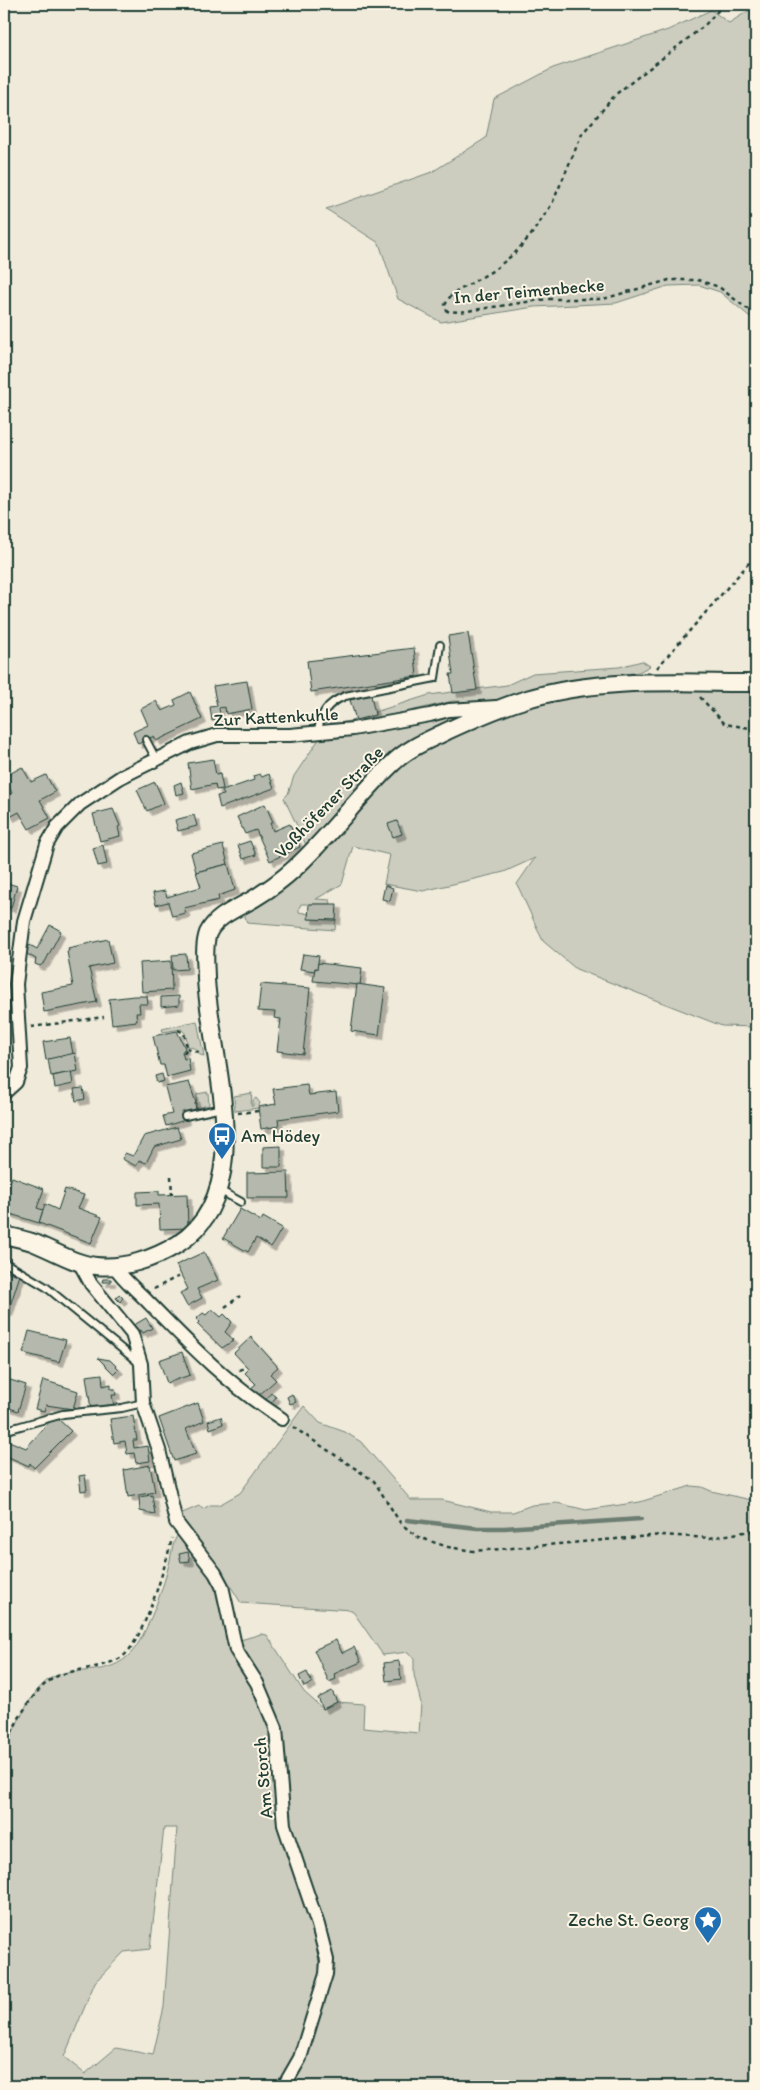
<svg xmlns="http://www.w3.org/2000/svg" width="760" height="2090" viewBox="0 0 760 2090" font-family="Itim,sans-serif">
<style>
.green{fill:#cccdbf;stroke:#76857a;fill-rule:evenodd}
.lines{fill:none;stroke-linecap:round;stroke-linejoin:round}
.stream{stroke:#6c7d71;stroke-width:4.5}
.building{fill:#b5b9ad;stroke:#1f3d34;filter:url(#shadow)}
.service-casing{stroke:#1f3d34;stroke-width:10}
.minor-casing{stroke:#1f3d34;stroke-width:16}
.tertiary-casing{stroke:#1f3d34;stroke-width:20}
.path{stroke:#1f3d34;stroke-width:2.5;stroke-dasharray:4 4;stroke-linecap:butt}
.service{stroke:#fcf5e5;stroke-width:6}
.minor{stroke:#fcf5e5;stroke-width:12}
.tertiary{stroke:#fcf5e5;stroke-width:16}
.labels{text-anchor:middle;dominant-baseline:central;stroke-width:4;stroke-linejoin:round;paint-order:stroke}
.street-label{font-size:18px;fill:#1f3d34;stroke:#fcf5e5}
.poi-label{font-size:18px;fill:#1f3d34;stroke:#fcf5e5;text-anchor:start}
</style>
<defs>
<filter id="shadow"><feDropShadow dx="4.5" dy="4.5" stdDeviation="0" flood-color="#0004"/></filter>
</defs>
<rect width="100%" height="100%" fill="#efeada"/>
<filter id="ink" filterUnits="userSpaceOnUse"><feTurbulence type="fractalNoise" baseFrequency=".02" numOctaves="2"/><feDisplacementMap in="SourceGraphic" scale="10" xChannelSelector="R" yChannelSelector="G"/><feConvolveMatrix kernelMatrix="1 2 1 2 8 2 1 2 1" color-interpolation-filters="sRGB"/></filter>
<g filter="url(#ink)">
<g class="green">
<path d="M756,6V317L749,316L720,292L699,285L668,286L616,303L534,307L441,322L398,299L379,243L326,209L432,172L486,138L494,99L553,68L668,30L711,10L729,23Z"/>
<path d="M642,661L650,666L639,672L567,683L505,700L480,702L453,701L393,715L387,719L329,725L330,723H341L375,715V712L429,695L507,685L533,673L619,667Z"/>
<path d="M648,689H756V1027L722,1026L576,969L543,941L517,884L535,858L504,872L423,891L384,884L390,855L353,846L342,884L316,899L330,900L331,904H301L299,908V912L309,914V919L336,920L335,930L247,923L244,913L412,755L526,703Z"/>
<path d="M464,712L469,713L426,735L307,847L284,798L288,794L294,776L319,739Z"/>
<path d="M197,1021L204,1056L200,1055L196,1049L188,1046L185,1033L181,1029L163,1032L162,1029Z"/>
<path d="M208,1092L209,1105L196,1108L197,1094Z"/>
<path d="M252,1093L251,1106H253V1100L256,1098L260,1103L258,1108L235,1111L234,1096Z"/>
<path d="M304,1406L320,1423L345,1432L361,1442L411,1500H442L491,1512H513L532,1505L557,1503L586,1510L640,1502L691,1486L702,1487L711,1491L756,1501V2086H4V1751C14,1730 29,1694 48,1680C70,1664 108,1680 132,1652C146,1636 163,1589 168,1568C171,1559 172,1543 177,1536H181L206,1565L217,1588L235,1657L270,1722L281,1826L315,1926L320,1974L304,2059L335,1966L291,1828L283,1735L272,1705L237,1641L261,1634L267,1635L304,1692L323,1709L337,1702L364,1704L363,1728L419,1733L421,1703L414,1675V1659L408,1652L383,1655L352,1610L241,1603L226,1579L185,1527L180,1514L199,1506L203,1509L210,1505H219L240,1493ZM164,1828H177L164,2007L153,2055L116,2048L85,2074L64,2057L95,1982L124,1952L150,1949Z"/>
</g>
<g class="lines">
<path class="stream" d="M407,1520L477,1528H504L641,1519"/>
</g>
<g class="building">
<path d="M468,633L477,690L453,693L450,674H453L448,636Z"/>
<path d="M414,648L417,676L311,692L307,661Z"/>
<path d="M247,681L252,709L226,714L225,707L219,708L221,719L212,721L210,707L217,706L213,686Z"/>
<path d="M190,692L202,719L156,741L154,736L138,744L133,732L148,725L141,709L156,701L162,711L176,705L174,700Z"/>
<path d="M371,695L375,715L356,720L350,700Z"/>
<path d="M213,759L216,775L220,774L223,789L216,790L215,784L192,789L188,763Z"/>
<path d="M22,767L31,782L46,775L55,792L40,800L50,818L29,829L19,812L10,817L4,806V798L12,793L4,777Z"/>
<path d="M260,774L262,777L269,774L274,788L220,808L217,796L224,795L222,791L254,780L253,776Z"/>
<path d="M155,782L164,803L147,811L137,790Z"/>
<path d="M181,782L184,793L176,795L174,785Z"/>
<path d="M265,804L273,822L270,823L273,831L290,824L300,847L270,861L256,830L245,834L237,817Z"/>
<path d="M113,809L120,826L118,827L120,836L100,841L93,814Z"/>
<path d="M194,815L197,826L178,831L175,820Z"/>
<path d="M397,821L402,834L393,837L388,824Z"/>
<path d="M250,841L256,855L243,859L238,845Z"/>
<path d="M103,845L107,864L98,866L93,848Z"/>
<path d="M223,845L228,864L196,872L191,853Z"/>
<path d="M228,864L235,890L218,896L219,900L184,908L186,913L172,916L168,902L156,905L153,893L165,891L167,897L201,887L196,872Z"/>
<path d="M4,882L17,886L11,908L4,906Z"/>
<path d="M385,885L393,888L390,901L382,899Z"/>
<path d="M309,904H337L336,920L308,919Z"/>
<path d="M50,925L61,931L45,962L40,966L35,964L36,959L25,953L30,945L37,949Z"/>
<path d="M108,939L113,963L89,968L97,1002L44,1012L41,992L73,986L67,951H69L68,948Z"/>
<path d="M186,954L187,969L173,970L172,955Z"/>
<path d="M303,954L319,956L317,969L315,968V971L300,969Z"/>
<path d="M171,961L172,990L142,992L140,963Z"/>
<path d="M318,963L362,968L360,985L313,981L315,968L317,969Z"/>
<path d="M261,984L310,988L303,1054L277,1051L281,1019L274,1018L275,1012L258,1011Z"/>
<path d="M357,984L385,988L379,1035L351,1031Z"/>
<path d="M134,996H147L148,1004H139L140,1013H136L137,1021L112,1024L109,999Z"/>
<path d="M179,996V1005L161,1007V997Z"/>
<path d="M177,1031L185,1048L182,1052L184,1059L188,1058L190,1071L167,1077L164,1065H160L153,1036Z"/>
<path d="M70,1038L73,1054L46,1060L43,1042Z"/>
<path d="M75,1053L78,1071L51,1076L48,1059Z"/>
<path d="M71,1072L73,1084L55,1088L53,1076Z"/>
<path d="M162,1074L164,1081L157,1083L155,1076Z"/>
<path d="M189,1082L196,1103H195L196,1110L184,1113L185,1120L166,1126L163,1116L172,1114L165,1087Z"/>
<path d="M307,1085L309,1095L336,1092L338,1111L278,1119L279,1126L261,1129L258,1107L276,1104L273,1089Z"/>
<path d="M83,1088L85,1099L76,1101L74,1089Z"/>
<path d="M177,1127L181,1139L154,1147L146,1163L139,1160L136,1166L122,1159L125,1153L133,1156L144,1136Z"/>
<path d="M281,1146V1167H263V1147Z"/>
<path d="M288,1172L289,1198H247V1173Z"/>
<path d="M12,1177L44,1189L37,1208L43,1210L39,1223L4,1212V1199Z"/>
<path d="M65,1189L84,1195L78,1208L102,1217L91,1243L39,1223L45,1204L58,1210Z"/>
<path d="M159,1191V1195L187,1194L188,1228L160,1229L159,1204L137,1205V1192Z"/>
<path d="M240,1209L261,1221L263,1217L282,1228L271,1247L256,1238L248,1252L223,1238Z"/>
<path d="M204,1252L218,1280L197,1289L202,1298L187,1306L180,1293L188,1289L176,1265Z"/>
<path d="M4,1271L20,1275L8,1312L4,1311Z"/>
<path d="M103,1279H111V1282H102Z"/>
<path d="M119,1294L123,1298L120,1302L116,1298Z"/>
<path d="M212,1309L221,1317L224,1314L232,1322L225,1332L234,1340L222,1348L197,1324L199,1322L196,1319L203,1313L206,1315Z"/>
<path d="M146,1318L152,1328L143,1333L141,1330L138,1332L134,1325Z"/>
<path d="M29,1331L66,1340L59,1362L23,1353Z"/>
<path d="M251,1337L278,1367L270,1374L276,1380L258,1396L251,1388L256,1384L245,1373L249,1369L234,1353Z"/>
<path d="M182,1352L190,1375L167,1383L159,1360Z"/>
<path d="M98,1358L110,1360L119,1369L114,1374Z"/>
<path d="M102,1374L103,1386L111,1384V1389H115L116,1395H112L114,1406L91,1409L86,1376Z"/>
<path d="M4,1378L26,1385L18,1411L4,1406Z"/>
<path d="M43,1380L78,1391L73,1409L46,1405L44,1411L35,1409Z"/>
<path d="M271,1393L276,1397L268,1407L263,1403Z"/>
<path d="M292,1394L296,1402L290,1404L287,1397Z"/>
<path d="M198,1403L204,1421L186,1429L196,1454L174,1461L159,1418Z"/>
<path d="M133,1416L137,1440H133L134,1448L148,1446L150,1461L136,1463L134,1453L127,1454L125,1441L114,1443L110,1419Z"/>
<path d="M221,1417L223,1424L210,1429L208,1421Z"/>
<path d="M57,1418L71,1431L34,1468L30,1463L29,1466L4,1455V1439L26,1448L52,1419Z"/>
<path d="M150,1465L155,1492L128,1497L124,1470Z"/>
<path d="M85,1475L87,1490L81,1491L79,1476Z"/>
<path d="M152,1495L155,1514L140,1511L139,1497Z"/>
<path d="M188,1552L190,1561L181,1562L179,1554Z"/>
<path d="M336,1640L342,1653L354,1647L361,1662L334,1674L336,1679L329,1682L314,1650Z"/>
<path d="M399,1661L401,1679L386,1681L384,1663Z"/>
<path d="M307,1672L312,1683L304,1687L299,1676Z"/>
<path d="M332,1691L337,1702L323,1709L318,1698Z"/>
</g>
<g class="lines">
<g class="service-casing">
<g id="service">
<path d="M317,733C322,713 325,704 345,696L435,678L440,645"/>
<path d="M146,740L156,759"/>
<path d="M185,1116L222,1108"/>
<path d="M219,1190L241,1202"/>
<path d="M4,1262L46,1287L139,1363"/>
<path d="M4,1427L10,1429L63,1414L122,1408L143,1403"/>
</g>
</g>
<g class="minor-casing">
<g id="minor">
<path d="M4,1093L16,1082L21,1068L16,984L24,921L47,844L57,827L80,804L121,777L190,743L217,735H290L353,729L430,715L449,710L496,707"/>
<path d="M79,1262L91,1284L132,1334L141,1364L143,1403L159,1450L176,1522L215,1573L222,1586L236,1650L257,1683L276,1728L284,1825L318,1925L327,1960L326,1974L300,2058L284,2086"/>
<path d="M115,1267C124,1281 137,1290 149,1303C191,1346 230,1386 282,1419"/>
</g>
</g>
<g class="tertiary-casing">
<path id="tertiary" d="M4,1235C13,1237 23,1239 32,1242C53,1250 74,1264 96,1266C124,1269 154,1259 178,1244C260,1191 210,1058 206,979C206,965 203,947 208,933C217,914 242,907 258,896C271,888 284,878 295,868C331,835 358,796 393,763C408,748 429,740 447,731C473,719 500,707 527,699C601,677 681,683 756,683"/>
</g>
<g class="path">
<path d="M724,4L704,26L616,94L582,134L552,204L531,235L515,253L494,270L451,295L445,305L447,311L460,312L547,299H603L669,280H698L719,287L746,308L756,313"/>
<path d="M657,668L756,555"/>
<path d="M700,697L725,724L756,729"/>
<path d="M31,1027L104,1017"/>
<path d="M178,1030L184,1033L187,1048L183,1055"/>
<path d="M187,1048L198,1052L199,1056"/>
<path d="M238,1113L259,1111"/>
<path d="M171,1176L172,1195"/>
<path d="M154,1289L175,1278L182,1276"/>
<path d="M225,1307L240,1296"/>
<path d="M239,1370L247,1367"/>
<path d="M293,1427L374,1481L401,1524L418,1537L448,1547L473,1551L501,1549L662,1535L710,1538L756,1530"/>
<path d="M4,1747C17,1722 34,1683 63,1674C82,1668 104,1668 122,1657C143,1643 166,1564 172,1538"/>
</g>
<use href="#service" class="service"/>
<use href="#minor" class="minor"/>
<use href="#tertiary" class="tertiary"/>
</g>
</g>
<defs>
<g id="bus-pin" transform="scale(1.4375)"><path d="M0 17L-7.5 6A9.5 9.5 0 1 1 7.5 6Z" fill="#1f6fb2" stroke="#fcf5e5"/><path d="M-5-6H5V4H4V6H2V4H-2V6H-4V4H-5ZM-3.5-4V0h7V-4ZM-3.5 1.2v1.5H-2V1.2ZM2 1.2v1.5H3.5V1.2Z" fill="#fff"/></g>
<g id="sight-pin" transform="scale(1.4375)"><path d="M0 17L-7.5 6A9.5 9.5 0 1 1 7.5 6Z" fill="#1f6fb2" stroke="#fcf5e5"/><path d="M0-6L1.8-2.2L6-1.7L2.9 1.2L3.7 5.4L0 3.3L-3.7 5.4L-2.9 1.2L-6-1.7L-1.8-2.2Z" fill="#fff"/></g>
</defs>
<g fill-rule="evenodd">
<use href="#bus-pin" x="222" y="1136"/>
<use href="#sight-pin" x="708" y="1920"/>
</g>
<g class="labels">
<g class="street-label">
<text transform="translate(529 291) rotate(-5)">In der Teimenbecke</text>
<text transform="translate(276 717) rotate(-3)">Zur Kattenkuhle</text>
<text transform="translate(329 802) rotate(-46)">Voßhöfener Straße</text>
<text transform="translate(263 1778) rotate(-95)">Am Storch</text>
</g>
<g class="poi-label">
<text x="241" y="1136">Am Hödey</text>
<text x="689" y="1920" text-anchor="end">Zeche St. Georg</text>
</g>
</g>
<rect width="760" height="2090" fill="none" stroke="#fcf5e5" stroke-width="20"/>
<rect x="10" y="10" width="740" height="2070" fill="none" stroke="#1f3d34" stroke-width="2" filter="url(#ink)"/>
</svg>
